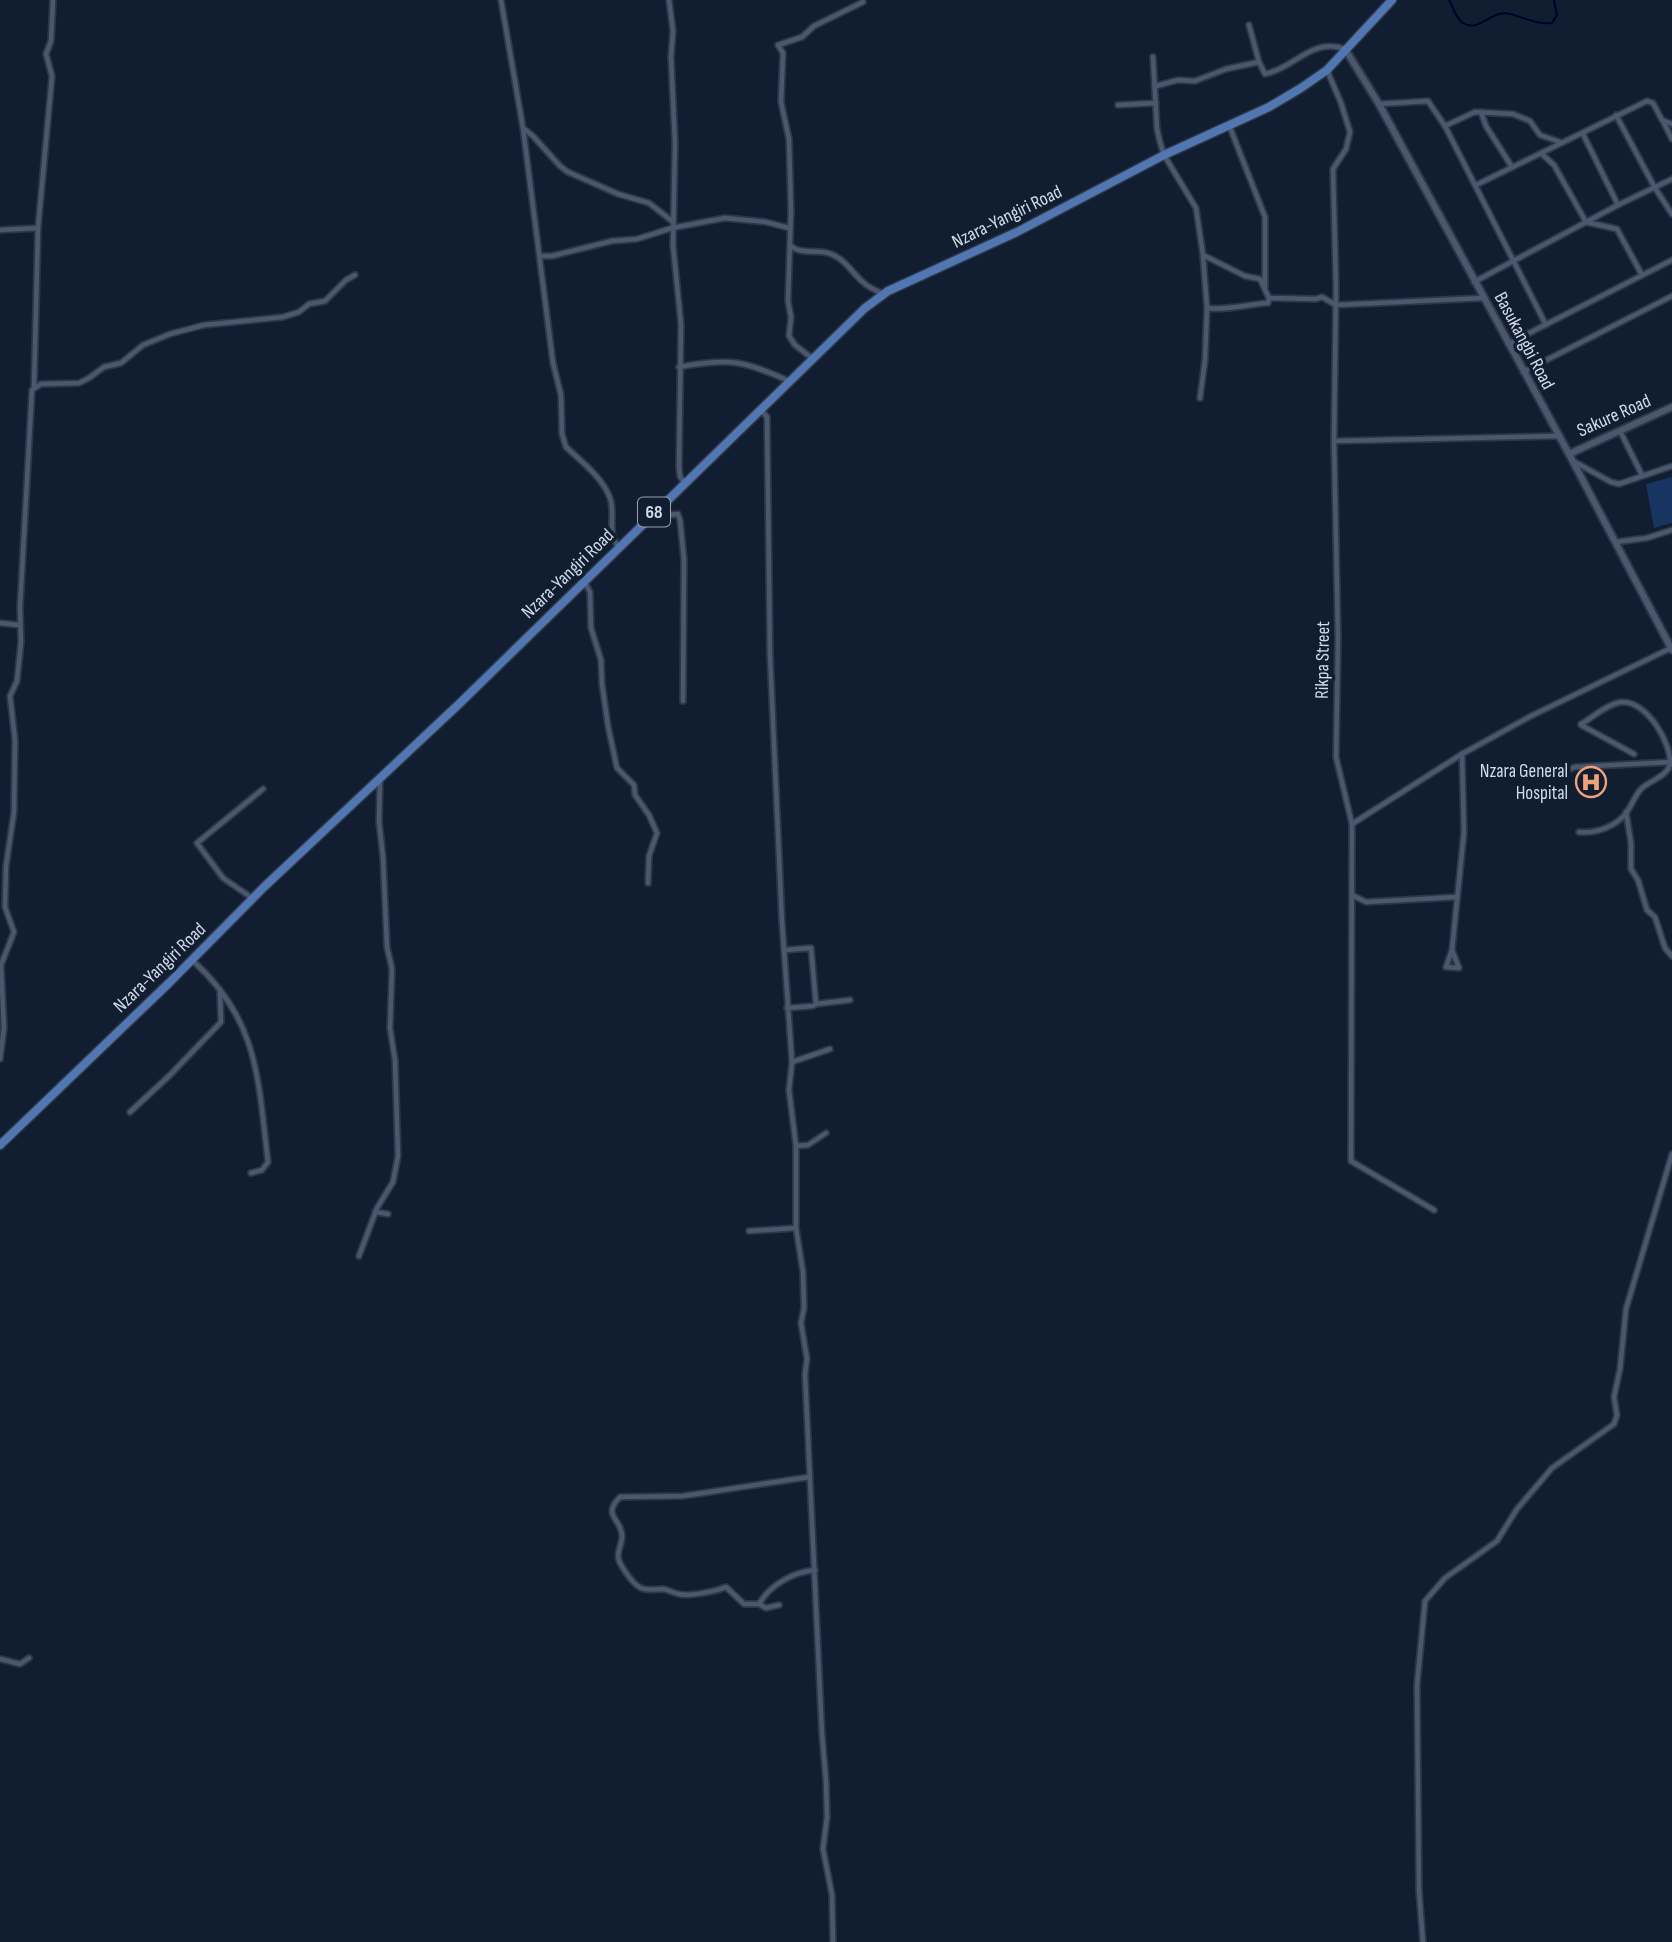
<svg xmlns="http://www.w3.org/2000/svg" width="1672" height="1942" viewBox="0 0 1672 1942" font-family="'Sofia Sans Condensed',sans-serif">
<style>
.green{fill:#183460}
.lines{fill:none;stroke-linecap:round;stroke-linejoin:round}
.stream{stroke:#000128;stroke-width:2}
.minor-casing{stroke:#2f3646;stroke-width:8}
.tertiary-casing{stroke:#2f3646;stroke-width:10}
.primary-casing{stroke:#2f3646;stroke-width:11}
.minor{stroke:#49586f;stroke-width:4.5}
.tertiary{stroke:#49586f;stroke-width:6}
.primary{stroke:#5177b2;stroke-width:8}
.labels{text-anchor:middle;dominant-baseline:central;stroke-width:7;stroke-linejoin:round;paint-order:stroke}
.shield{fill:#111e31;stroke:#98a2b1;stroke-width:2}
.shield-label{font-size:18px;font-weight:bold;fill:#d2dbe8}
.street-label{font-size:19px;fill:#d2dbe8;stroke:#111e31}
.poi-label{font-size:19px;fill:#d2dbe8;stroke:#111e31;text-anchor:end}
</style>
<rect width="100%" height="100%" fill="#111e31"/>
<path class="green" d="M1672,477V523L1654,528L1646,484Z"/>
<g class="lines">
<path class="stream" d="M1449,0C1453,7 1456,19 1463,23C1477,31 1487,17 1499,14C1512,10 1534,26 1552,23L1557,15L1554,0"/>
<g class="minor-casing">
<g id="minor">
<path d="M501,0L523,128L533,136L560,166L568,172L618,194L649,203L672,221"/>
<path d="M669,0L673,31L671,57L675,143L673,245L681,324L679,467L680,476L684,483"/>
<path d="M1249,25L1259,62L1265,74C1295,68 1312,37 1345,49"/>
<path d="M1153,57L1157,129L1160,142L1164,155L1196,208L1203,255L1245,276L1260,279L1269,298L1316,299L1322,297L1336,305L1483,298"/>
<path d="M1327,70L1341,103L1350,132L1346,149L1333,169L1336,287L1334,441L1338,639L1336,757L1352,824L1351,1161L1434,1210"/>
<path d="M1156,86L1178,80L1195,81L1226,69L1259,62"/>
<path d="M1379,104L1428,101L1445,126L1475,112L1513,114L1530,121L1540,135L1560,142"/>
<path d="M1118,105L1156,103"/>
<path d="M1481,112L1486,126L1512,167"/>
<path d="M1616,115L1655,188L1672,214"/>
<path d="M1663,121L1672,139"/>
<path d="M1229,125L1265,217V286"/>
<path d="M1445,126L1546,325"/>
<path d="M523,128L553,363L561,395L562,434L566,447C581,461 603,478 610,498C616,514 606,533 619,547"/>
<path d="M1583,134L1618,205"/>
<path d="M1542,154L1554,165L1586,222L1617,229L1642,275"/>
<path d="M1476,185L1647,101L1653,103L1662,120L1672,124"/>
<path d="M0,230L38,228"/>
<path d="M790,245C801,256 817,248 831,254C846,260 852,273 864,283C869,288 876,290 883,294"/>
<path d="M540,256H552L612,241L637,239L672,228L725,218L766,222L789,228"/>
<path d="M1474,282L1618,205L1672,179"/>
<path d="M1207,308C1227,311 1248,304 1268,303L1269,298"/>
<path d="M1508,344L1672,260"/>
<path d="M813,359L795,345L789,336L791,317L788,301L791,210L789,139L781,102L783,53L778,45L802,37L814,26L863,2"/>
<path d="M679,367C730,358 742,360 789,381"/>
<path d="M1523,372L1672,296"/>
<path d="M34,387L38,228L52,76L46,54L51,41L53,0"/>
<path d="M1200,398L1205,360L1207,308L1203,256"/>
<path d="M761,410L767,417L770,655L782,922L792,1062L789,1090L796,1146V1228L803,1272L804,1308L801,1323L807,1359L805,1374L822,1734L826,1781L827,1817L823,1849L832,1895L833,1942"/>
<path d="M1620,431L1642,475"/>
<path d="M1334,441L1558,436"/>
<path d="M1573,461L1611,482L1619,484L1672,466"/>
<path d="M654,514L659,516L678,514L680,520L684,560L683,701"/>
<path d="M1616,542L1647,538L1672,530"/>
<path d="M584,581L590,592L591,628L601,660L602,684L608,726L617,768L634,785L635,795L649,815L657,833L649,856L648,883"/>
<path d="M0,623L20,625"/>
<path d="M1581,725L1634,754"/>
<path d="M1560,773L1575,767L1672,762"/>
<path d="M1626,812L1631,843V869L1638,880L1647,910L1655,917L1665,948L1672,956"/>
<path d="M1352,824L1462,754L1531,716L1671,648"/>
<path d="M1579,832C1596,834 1617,826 1627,812C1632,804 1635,796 1641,789C1649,781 1666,777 1670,765C1672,743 1647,702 1623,702C1610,702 1592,718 1581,724"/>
<path d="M1352,895L1366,902L1457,897"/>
<path d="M252,898L223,878L197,843L263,789"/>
<path d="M784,950L811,948L816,1004"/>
<path d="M1452,950L1459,968L1446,967L1452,950L1464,832L1462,754"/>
<path d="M192,960C259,1020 258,1079 268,1162L262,1170L251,1173"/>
<path d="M787,1008L813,1006L816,1004L850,1000"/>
<path d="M0,1059L4,1028L1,965L14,932L5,907L6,866L14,812L15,740L10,696L17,681L21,642L20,607L32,390L41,384L79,383L89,378L104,367L121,363L143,345L170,334L204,325L283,317L299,312L309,304L325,301L346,280L355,275"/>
<path d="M792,1062L830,1049"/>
<path d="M130,1112L169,1076L221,1022L220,993"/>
<path d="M796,1146L808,1145L826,1133"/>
<path d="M375,1212L388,1214"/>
<path d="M749,1231L796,1228"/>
<path d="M359,1256L377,1208L393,1182L398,1156L395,1060L390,1028L392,969L387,947L383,857L379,822L380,778"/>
<path d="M759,1604C770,1585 793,1572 815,1570"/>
<path d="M779,1605L766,1608L759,1604H744L726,1587C717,1591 688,1597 679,1594C673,1593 669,1590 663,1589C656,1589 648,1591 641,1588C633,1584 624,1570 620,1563C615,1553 622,1546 622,1536C622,1519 601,1516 620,1497L683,1496L809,1477"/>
<path d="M0,1659L20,1664L29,1658"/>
<path d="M1423,1942L1419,1891L1417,1685L1425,1601L1445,1578L1497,1541L1517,1509L1552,1468L1614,1424L1617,1415L1614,1397L1620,1369L1626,1309L1672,1154"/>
</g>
</g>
<g class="tertiary-casing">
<g id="tertiary">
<path d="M1345,49L1379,104L1569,454L1672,650"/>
<path d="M1569,454L1672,407"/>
</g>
</g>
<g class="primary-casing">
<path id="primary" d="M0,1145L169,983L264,887L459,704L865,308L888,291L1017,232L1164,155L1269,107L1301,88L1327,70L1392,0"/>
</g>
<use href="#minor" class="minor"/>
<use href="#tertiary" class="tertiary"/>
<use href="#primary" class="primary"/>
</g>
<defs>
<g id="hospital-ring" transform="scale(1.575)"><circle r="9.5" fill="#111e31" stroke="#f0a279" stroke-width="1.5"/><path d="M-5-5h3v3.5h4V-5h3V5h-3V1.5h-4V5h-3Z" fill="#f0a279"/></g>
</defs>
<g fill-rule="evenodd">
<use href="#hospital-ring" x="1591" y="782"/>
</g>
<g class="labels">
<rect class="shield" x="638" y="497.5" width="32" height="29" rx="5"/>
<g class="shield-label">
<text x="654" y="512">68</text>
</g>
<g class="street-label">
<text transform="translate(1007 217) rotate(-26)">Nzara-Yangiri Road</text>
<text transform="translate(1524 341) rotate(62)">Basukangbi Road</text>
<text transform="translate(1614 416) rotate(-24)">Sakure Road</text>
<text transform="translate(568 574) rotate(-44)">Nzara-Yangiri Road</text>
<text transform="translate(1323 660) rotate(-89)">Rikpa Street</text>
<text transform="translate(160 968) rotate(-44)">Nzara-Yangiri Road</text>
</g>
<g class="poi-label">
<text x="1568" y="771">Nzara General<tspan x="1568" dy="22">Hospital</tspan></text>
</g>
</g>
</svg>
